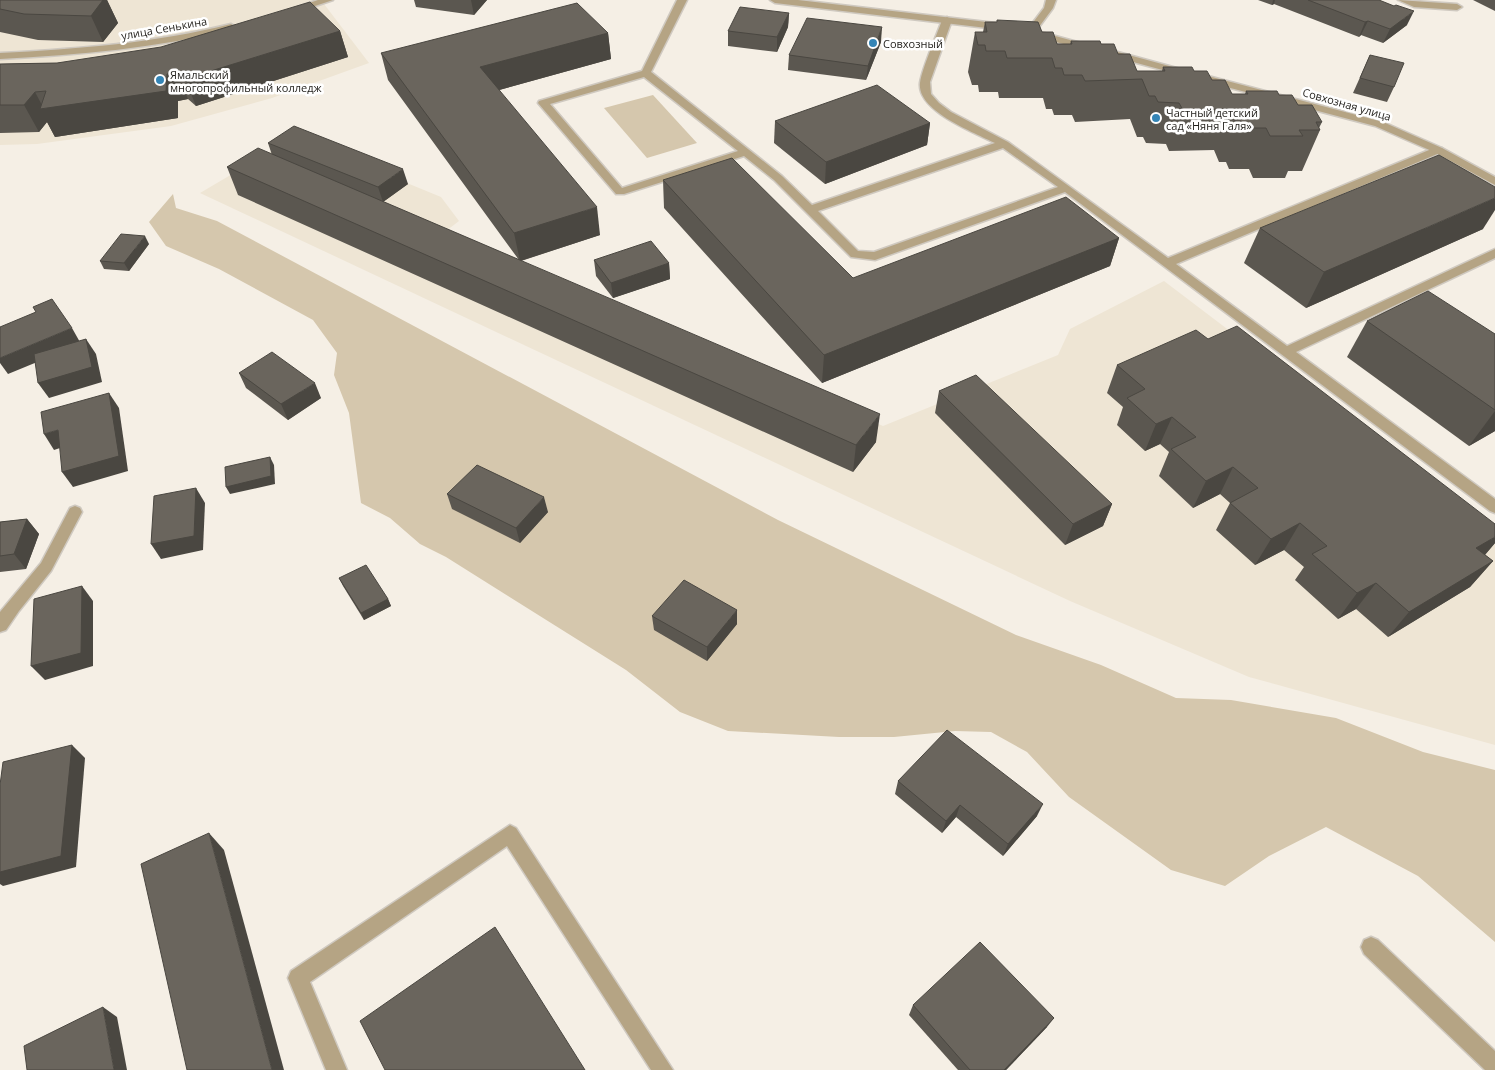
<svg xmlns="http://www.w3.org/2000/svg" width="1495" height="1070" viewBox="0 0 1495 1070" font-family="'Open Sans',sans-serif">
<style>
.built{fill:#eee5d4}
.green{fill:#d5c7ad}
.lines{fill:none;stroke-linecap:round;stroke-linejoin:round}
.service-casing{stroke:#cfc9c0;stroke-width:3}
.minor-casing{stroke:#cfc9c0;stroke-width:3}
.service{fill:#b5a484;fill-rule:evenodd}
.minor{fill:#b5a484;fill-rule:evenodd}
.wall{fill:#5b5750}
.shaded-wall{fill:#4a4741}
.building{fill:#6a655d;stroke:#4a4741}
.poi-dot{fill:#3585b6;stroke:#fff;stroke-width:2}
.labels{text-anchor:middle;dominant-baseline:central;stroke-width:5;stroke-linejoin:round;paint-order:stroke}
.far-street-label{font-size:11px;fill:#201e1a;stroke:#fff}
.far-poi-label{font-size:11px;fill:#201e1a;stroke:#fff;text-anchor:start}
</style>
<rect width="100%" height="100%" fill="#f5efe5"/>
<g class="built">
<path d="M0,0H321L369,63L272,98L171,126L37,144L0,145Z"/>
<path d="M295,137L441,197L459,221L446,231L883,426L1058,355L1070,329L1164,281L1495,532V745L1249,677L1070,601L200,193Z"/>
</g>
<g class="green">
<path d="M653,95L697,143L647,158L604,108Z"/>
<path d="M173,194L176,208L217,221L778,520L1016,635L1101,665L1176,698L1231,700L1336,718L1423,752L1495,770V942L1418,876L1326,827L1269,856L1225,886L1171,870L1069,797L1027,752L991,732L955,731L894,737H839L728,731L680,712L626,670L446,557L420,544L390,518L361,503L349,413L334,375L337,353L313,320L219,269L166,246L149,222Z"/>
</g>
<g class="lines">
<g class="service-casing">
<g id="service">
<path d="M677,0H687L651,72L782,176L812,205L995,143C974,132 917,111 920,83C922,68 937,35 942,20L947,17L952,20L930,82L931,94L939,103L951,112L1008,142L1168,258L1434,148H1442L1443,150L1442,152L1176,264L1287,346L1495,249V258L1296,352L1495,499V513L1490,511L1065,192L875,260L851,257L774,180L744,156L624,194H616L538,103L539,101L642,71ZM644,77L738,151L622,188L550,104ZM1003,148L1058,187L874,252L858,251L818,211Z"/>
<path d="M1046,0H1056L1053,8L1033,35H1027L1025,33L1044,8Z"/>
<path d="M1398,0L1457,4L1462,7L1457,10L1414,7Z"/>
<path d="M75,506L80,508L82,512L51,571L19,611L6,630L0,632V612L41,563L70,508Z"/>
<path d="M510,825L516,828L673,1070H651L507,846L310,982L347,1070H326L288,978L291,971Z"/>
<path d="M1371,937L1378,940L1495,1051V1070H1485L1364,954L1361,947L1364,940Z"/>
</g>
</g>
<g class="minor-casing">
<g id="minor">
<path d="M318,0H333L294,13L289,10Z"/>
<path d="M770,0H798L1004,24L1009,27L1004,30L775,3Z"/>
<path d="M231,24L236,27L234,29C157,48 79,55 0,59V53C78,49 155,43 231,24Z"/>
<path d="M1037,31L1092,46L1094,48L1089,51L1034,36V32Z"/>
<path d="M1114,51L1184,70L1186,72L1181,75L1111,56L1109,54Z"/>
<path d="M1208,76L1383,122L1442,148L1495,177V185L1434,152L1375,126L1204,81L1203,79Z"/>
</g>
</g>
<use href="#service" class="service"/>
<use href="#minor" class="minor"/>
</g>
<g class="wall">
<path d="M0,0H107L118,23L103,42L38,40L0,32Z"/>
<path d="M414,0H487L474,15L416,7Z"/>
<path d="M1258,0H1379L1407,25L1383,43L1361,35L1359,37L1274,4L1272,5Z"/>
<path d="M1473,0H1495V11Z"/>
<path d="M789,13L788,27L777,52L728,46V31Z"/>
<path d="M997,20L1042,32L1057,44H1070L1071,41L1101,44L1118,54L1137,71H1162L1163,67L1194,71L1212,80L1232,94H1245L1246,91L1279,95L1298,105L1322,122L1319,128L1320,130L1302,171H1288L1285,178H1253L1249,169H1229L1226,162H1219L1214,150L1169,151L1166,144L1146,143L1143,137H1137L1130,119L1075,122L1072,115H1054L1052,109H1046L1043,98H999L998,92H979L978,85H972L968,72L975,32H983L985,22H997Z"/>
<path d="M340,31L348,57L196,106L188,99L178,101V118L55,137L47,122L39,132L0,133V64L57,63Z"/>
<path d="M608,33L611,59L499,90L600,235L521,261L876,442L853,472L238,195L227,167L272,155L268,143L408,184L383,202L519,260L388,80L381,53Z"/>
<path d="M881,42L866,80L788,70L789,55Z"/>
<path d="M1370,55L1394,87L1387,102L1353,93Z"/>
<path d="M775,121L930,123L927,145L825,184L774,143Z"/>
<path d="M663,180L853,278L1119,238L1110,266L822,383L664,208Z"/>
<path d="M1260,228L1483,229L1306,308L1244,263Z"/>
<path d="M149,244L129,271L104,269L100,261Z"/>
<path d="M594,260L669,263L670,279L613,298L596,276Z"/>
<path d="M1367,321L1495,334V431L1469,446L1347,357Z"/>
<path d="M1208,339L1495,543L1485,555L1493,561L1470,587L1388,637L1356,609L1338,619L1295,580L1304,567L1284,550L1255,565L1216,530L1230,503L1220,494L1193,508L1159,476L1169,452L1160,444L1145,451L1117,425L1123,407L1107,393L1117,365Z"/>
<path d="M239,373L321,398L288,420L246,388Z"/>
<path d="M939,391L1112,504L1103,526L1065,545L935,413Z"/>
<path d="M447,494L548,512L520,543L452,509Z"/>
<path d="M27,519L39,534L26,569L0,572V522Z"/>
<path d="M339,578L388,599L391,606L364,620L343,586Z"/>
<path d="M652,616L737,624L707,661L654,630Z"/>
<path d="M898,781L1037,816L1003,856L956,817L942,833L895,794Z"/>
<path d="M913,1005L1047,1027L1006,1070H958L909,1015Z"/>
</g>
<g class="shaded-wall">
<path d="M78,0H107L118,23L103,42L91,16Z"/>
<path d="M471,0H487L474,15Z"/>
<path d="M1273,0H1275L1274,4L1272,5Z"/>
<path d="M1414,11L1407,25L1383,43L1390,29Z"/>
<path d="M789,13L788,27L777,52V37Z"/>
<path d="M1368,21L1361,35L1359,37L1365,22Z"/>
<path d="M882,27L881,42L866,80L868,66Z"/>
<path d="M340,31L348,57L196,106L185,79Z"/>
<path d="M608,33L611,59L485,94L480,67Z"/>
<path d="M176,72L188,99L178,101V118L55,137L47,122L39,132L24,105L35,92L44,109Z"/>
<path d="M930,123L927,145L825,184L826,162Z"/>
<path d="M403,169L408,184L383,202L378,187Z"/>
<path d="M1495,198V210L1483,229L1306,308L1324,272Z"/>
<path d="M597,207L600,235L520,261L514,233Z"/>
<path d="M145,236L149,244L129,271L124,263Z"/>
<path d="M1119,238L1110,266L822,383L824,355Z"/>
<path d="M669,263L670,279L613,298L611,283Z"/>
<path d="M72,328L81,344L8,374L0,363V358Z"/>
<path d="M86,339L96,354L102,382L49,398L38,383Z"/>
<path d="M315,383L321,398L288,420L281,404Z"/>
<path d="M109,393L119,408L128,471L73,487L62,472Z"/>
<path d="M1495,411V431L1469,446Z"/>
<path d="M880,414L876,442L853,472L856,445Z"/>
<path d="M1172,417L1160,444L1145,451L1156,424Z"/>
<path d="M58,430L69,445L54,450L44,434Z"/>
<path d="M270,457L274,465L275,484L230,494L226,487Z"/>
<path d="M1233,467L1220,494L1193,508L1206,481Z"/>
<path d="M196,488L205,503L203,550L161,559L151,544Z"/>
<path d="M544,497L548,512L520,543L516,528Z"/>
<path d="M1112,504L1103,526L1065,545L1073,524Z"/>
<path d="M27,519L39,534L26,569L14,554Z"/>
<path d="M1300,523L1284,550L1255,565L1271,539Z"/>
<path d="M1495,537V543L1482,558L1476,548Z"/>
<path d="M1493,561L1470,587L1388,637L1409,612Z"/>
<path d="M1376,583L1356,609L1338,619L1357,593Z"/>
<path d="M82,586L93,601V666L45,680L31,666Z"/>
<path d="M388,599L391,606L364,620L361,613Z"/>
<path d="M737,610V624L707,661V647Z"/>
<path d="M72,745L85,758L76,867L3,886L0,884V872Z"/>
<path d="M1043,804L1037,816L1003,856L1008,844Z"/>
<path d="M960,805L956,817L942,833L946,821Z"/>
<path d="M209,833L224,850L284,1070H272Z"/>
<path d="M103,1007L117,1017L127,1070H114Z"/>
<path d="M1054,1018L1047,1027L1006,1070H1004Z"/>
</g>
<g class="building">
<path d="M0,0H103L91,16L24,14L0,9Z"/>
<path d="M1308,0H1379L1394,6L1396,5L1414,11L1390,29L1368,21L1365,22Z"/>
<path d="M310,2L340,31L185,79L176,72L167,74L166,91L40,109L46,91L35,92L24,105H0V64L57,63L161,47Z"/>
<path d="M577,3L608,33L480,67L597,207L514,233L381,53Z"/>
<path d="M740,7L789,13L777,37L728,31Z"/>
<path d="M807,18L882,27L868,66L789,55Z"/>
<path d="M997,20L1038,22L1042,32H1053L1057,44H1072L1071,41H1100L1101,44H1114L1118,54H1130L1137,71H1165L1163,67H1192L1194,71H1207L1212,80H1225L1232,94H1248L1246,91H1277L1279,95H1292L1298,105H1312L1322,122H1316L1320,130H1299L1303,136H1270L1266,128H1245L1241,121H1235L1229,109L1183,110L1179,103L1158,102L1155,96H1149L1142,79L1085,81L1082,75H1064L1062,68H1055L1052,58H1007L1005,51H986L985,45H978L975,32H987L985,22H997Z"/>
<path d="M1370,55L1404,63L1394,87L1360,78Z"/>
<path d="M877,85L930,123L826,162L775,121Z"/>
<path d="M294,126L403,169L378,187L268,143Z"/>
<path d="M258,148L880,414L856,445L227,167Z"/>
<path d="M1439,155L1495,187V198L1324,272L1260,228Z"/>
<path d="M732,158L853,278L1066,197L1119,238L824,355L663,180Z"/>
<path d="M121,234L145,236L124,263L100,261Z"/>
<path d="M651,241L669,263L611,283L594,260Z"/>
<path d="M1428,291L1495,334V410L1367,321Z"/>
<path d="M52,299L72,328L0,358V327L36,312L33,307Z"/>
<path d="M1237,326L1495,524V537L1476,548L1493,561L1409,612L1376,583L1357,593L1312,554L1327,546L1300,523L1271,539L1230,503L1258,488L1233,467L1206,481L1171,449L1196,437L1172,417L1156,424L1127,398L1145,389L1117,365L1196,330L1208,339Z"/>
<path d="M86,339L92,367L38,383L34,354Z"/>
<path d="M272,352L315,383L281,404L239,373Z"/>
<path d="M976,375L1112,504L1073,524L939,391Z"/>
<path d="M109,393L119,456L62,472L58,430L44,434L41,412Z"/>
<path d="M270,457L271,476L226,487L225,467Z"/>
<path d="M477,465L544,497L516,528L447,494Z"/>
<path d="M196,488L194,536L151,544L154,496Z"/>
<path d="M27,519L14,554L0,556V522Z"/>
<path d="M366,565L388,599L361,613L339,578Z"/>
<path d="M684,580L737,610L707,647L652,616Z"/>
<path d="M82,586L81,653L31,666L34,599Z"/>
<path d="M947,730L1043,804L1008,844L960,805L946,821L898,781Z"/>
<path d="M72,745L61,856L0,872V785L3,762Z"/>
<path d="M209,833L272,1070H187L141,864Z"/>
<path d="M495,927L585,1070H385L360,1021Z"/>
<path d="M980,942L1054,1018L1004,1070H970L913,1005Z"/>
<path d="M103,1007L114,1070H27L24,1046Z"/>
</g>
<g class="poi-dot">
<circle cx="873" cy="43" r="5"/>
<circle cx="160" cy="80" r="5"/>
<circle cx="1156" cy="118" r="5"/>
</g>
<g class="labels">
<g class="far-street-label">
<text transform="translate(164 28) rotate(-10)">улица Сенькина</text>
<text transform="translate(1347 104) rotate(16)">Совхозная улица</text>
</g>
<g class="far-poi-label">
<text x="883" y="43">Совхозный</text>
<text x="170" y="74">Ямальский<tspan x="170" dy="13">многопрофильный колледж</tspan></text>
<text x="1166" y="112">Частный детский<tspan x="1166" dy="13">сад «Няня Галя»</tspan></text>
</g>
</g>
</svg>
